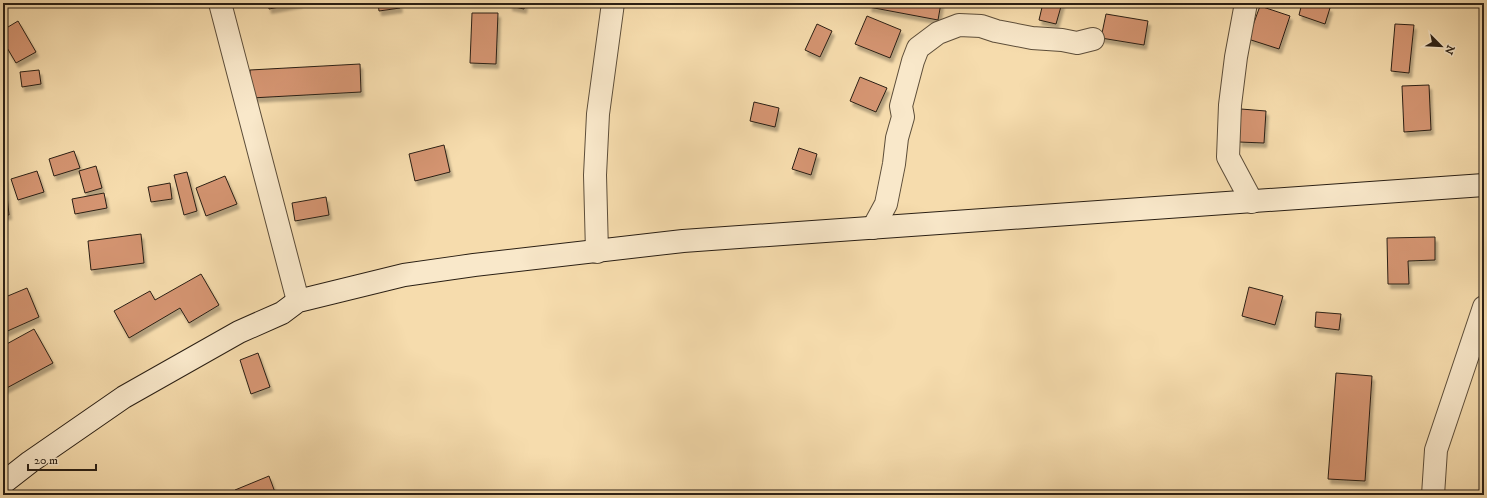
<svg xmlns="http://www.w3.org/2000/svg" width="1487" height="498" viewBox="0 0 1487 498" font-family="'IM FELL DW Pica',serif">
<style>
.building{fill:#d59572;stroke:#2a1f14;filter:url(#shadow)}
.lines{fill:none;stroke-linecap:round;stroke-linejoin:round}
.street-casing{stroke:#5d4e3a;stroke-width:24}
.secondary-casing{stroke:#2a1f14;stroke-width:24}
.street{stroke:#f9e8ca;stroke-width:22}
.secondary{stroke:#f9e8ca;stroke-width:22}
</style>
<defs>
<filter id="shadow"><feDropShadow dx="2.5" dy="4.5" stdDeviation="1" flood-color="#0004"/></filter>
</defs>
<rect width="100%" height="100%" fill="#f6dcad"/>
<filter id="stains"><feTurbulence type="fractalNoise" baseFrequency=".005" numOctaves="4"/><feColorMatrix values="0 0 0 0 .2 0 0 0 0 .09 0 0 0 0 .02 0 0 0 .5 -.17"/></filter>
<radialGradient id="worn" r=".72"><stop offset=".6" stop-color="#630" stop-opacity="0"/><stop offset="1" stop-color="#630" stop-opacity=".3"/></radialGradient>
<g class="building">
<path d="M268,3H300L269,9Z"/>
<path d="M378,3H399L400,8L379,11Z"/>
<path d="M510,3H525L524,9L510,6Z"/>
<path d="M870,3H941L938,20L869,7Z"/>
<path d="M1043,3H1062L1056,24L1039,20Z"/>
<path d="M1302,3H1314L1330,8L1325,24L1299,15Z"/>
<path d="M1260,6L1290,16L1279,49L1248,39Z"/>
<path d="M472,13H498L496,64L470,63Z"/>
<path d="M1106,14L1148,21L1144,45L1101,38Z"/>
<path d="M867,16L901,30L890,58L855,44Z"/>
<path d="M18,21L36,52L16,63L3,41V30Z"/>
<path d="M817,24L832,31L820,57L805,50Z"/>
<path d="M1395,24L1414,25L1409,73L1391,71Z"/>
<path d="M360,64L361,92L251,98L250,70Z"/>
<path d="M39,70L41,84L22,87L20,72Z"/>
<path d="M860,77L887,88L876,112L850,101Z"/>
<path d="M1429,85L1431,130L1404,132L1402,86Z"/>
<path d="M754,102L779,108L775,127L750,121Z"/>
<path d="M1241,109L1266,111L1264,143L1239,142Z"/>
<path d="M444,145L450,172L415,181L409,154Z"/>
<path d="M799,148L817,154L811,175L792,169Z"/>
<path d="M74,151L80,168L54,176L49,159Z"/>
<path d="M96,166L102,188L85,193L79,171Z"/>
<path d="M37,171L44,192L18,200L11,179Z"/>
<path d="M187,172L197,211L184,215L174,175Z"/>
<path d="M225,176L237,204L206,216L196,188Z"/>
<path d="M3,177H5L9,215H3Z"/>
<path d="M170,183L172,199L151,202L148,187Z"/>
<path d="M104,193L107,208L75,214L72,199Z"/>
<path d="M326,197L329,215L295,221L292,203Z"/>
<path d="M141,234L144,263L91,270L88,241Z"/>
<path d="M1435,237V260L1408,261L1409,284H1388L1387,238Z"/>
<path d="M201,274L219,305L189,323L180,308L129,338L114,311L150,291L155,300Z"/>
<path d="M1249,287L1283,296L1275,325L1242,316Z"/>
<path d="M27,288L39,317L3,333V298Z"/>
<path d="M1316,312L1341,314L1339,330L1315,327Z"/>
<path d="M34,329L53,363L3,390V346Z"/>
<path d="M258,353L270,387L251,394L240,360Z"/>
<path d="M1336,373L1372,376L1365,481L1328,479Z"/>
<path d="M269,476L276,495H237L235,490Z"/>
</g>
<g class="lines">
<g class="street-casing">
<g id="street">
<path d="M220,3L298,301"/>
<path d="M1246,3L1236,57L1230,105L1228,157L1252,202"/>
<path d="M873,228L886,204L894,164L897,138L903,117L901,106L913,61L918,48L938,33L959,25L981,26L996,31L1032,38L1062,40L1077,43L1093,39"/>
<path d="M597,252L595,175L598,114L613,3"/>
<path d="M1433,495L1436,450L1484,307"/>
</g>
</g>
<g class="secondary-casing">
<path id="secondary" d="M3,483L30,462L124,397L239,332L282,313L298,301L404,275L474,265L683,241L1484,185"/>
</g>
<use href="#street" class="street"/>
<use href="#secondary" class="secondary"/>
</g>
<rect width="1487" height="498" fill="none" stroke="#f6dcad" stroke-width="16"/>
<rect x="4" y="4" width="1479" height="490" fill="none" stroke="#2a1f14" stroke-width="2"/>
<rect x="8" y="8" width="1471" height="482" fill="none" stroke="#2a1f14"/>
<g transform="translate(1441 46) rotate(114)" stroke="#f9e8ca" stroke-width="3" paint-order="stroke">
<path d="M0-3L7 15L0 10L-7 15Z" fill="#2a1f14"/>
<text y="-6" font-size="11" font-weight="bold" text-anchor="middle" fill="#2a1f14">N</text>
</g>
<path d="M28 464v6h68v-6" fill="none" stroke="#2a1f14" stroke-width="2"/>
<text x="34" y="464" font-size="12" fill="#2a1f14" stroke="#f9e8ca" stroke-width="3" paint-order="stroke">20 m</text>
<rect width="100%" height="100%" filter="url(#stains)"/>
<rect width="100%" height="100%" fill="url(#worn)"/>
</svg>
